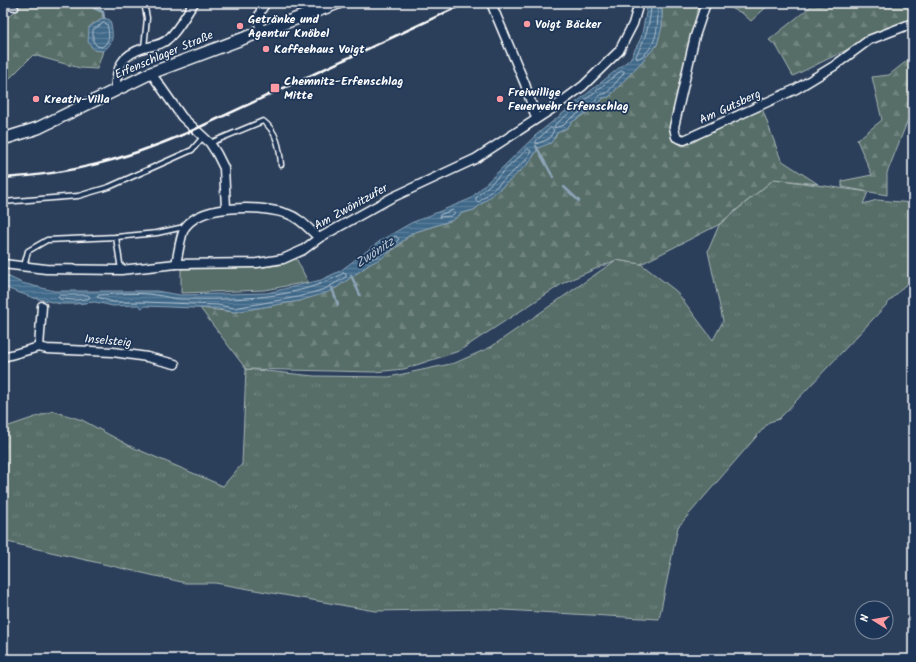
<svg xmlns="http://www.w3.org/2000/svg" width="916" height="662" viewBox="0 0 916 662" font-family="Kalam,sans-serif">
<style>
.grass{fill:url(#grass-tufts);stroke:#aab6b4}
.forest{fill:url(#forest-firs);stroke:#aab6b4}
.garden{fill:#566d68;stroke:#aab6b4}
.water{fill:url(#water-rules);stroke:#8da5b8}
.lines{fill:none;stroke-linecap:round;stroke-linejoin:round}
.shore{stroke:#b3c3d0;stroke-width:1}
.stream{stroke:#8da5b8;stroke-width:2.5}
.lane-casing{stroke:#fff;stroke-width:7}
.street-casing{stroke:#fff;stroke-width:11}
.secondary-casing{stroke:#fff;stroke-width:14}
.lane{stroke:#1d3557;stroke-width:4}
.street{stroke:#1d3557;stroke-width:8}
.secondary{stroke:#1d3557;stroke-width:11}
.rail{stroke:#fff;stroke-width:2.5}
.poi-dot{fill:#ff9aa2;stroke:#1d3557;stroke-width:1.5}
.labels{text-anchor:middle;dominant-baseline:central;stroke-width:3.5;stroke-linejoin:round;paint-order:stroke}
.poi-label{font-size:12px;font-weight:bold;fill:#fff;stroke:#1d3557;text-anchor:start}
.street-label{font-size:12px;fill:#fff;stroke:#1d3557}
.water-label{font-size:13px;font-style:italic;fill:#b3c3d0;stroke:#1d3557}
</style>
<defs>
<pattern id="grass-tufts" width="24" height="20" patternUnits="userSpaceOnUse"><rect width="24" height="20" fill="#566d68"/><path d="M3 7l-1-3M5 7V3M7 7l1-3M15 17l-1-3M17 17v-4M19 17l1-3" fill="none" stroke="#6f837f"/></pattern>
<pattern id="forest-firs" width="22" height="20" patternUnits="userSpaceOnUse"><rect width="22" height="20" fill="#566d68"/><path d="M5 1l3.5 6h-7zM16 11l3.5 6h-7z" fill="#6f837f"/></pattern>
<pattern id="water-rules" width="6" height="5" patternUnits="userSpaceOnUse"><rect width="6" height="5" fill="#416989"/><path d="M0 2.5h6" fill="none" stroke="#5e809b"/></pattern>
</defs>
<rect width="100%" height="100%" fill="#2b3f5b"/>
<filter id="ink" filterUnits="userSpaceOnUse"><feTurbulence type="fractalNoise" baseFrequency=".025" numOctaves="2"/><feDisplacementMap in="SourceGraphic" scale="8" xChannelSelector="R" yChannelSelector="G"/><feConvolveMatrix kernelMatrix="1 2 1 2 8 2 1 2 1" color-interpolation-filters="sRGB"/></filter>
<g filter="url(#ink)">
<path class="grass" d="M774,179L868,192L863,204L877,200L913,203V285H905L779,419L769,422L678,527L659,619L487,609L375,611L215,583H186L3,541V428L53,411L82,420L132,447L223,486L242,464L246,369L314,376L389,377L455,363L491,347L616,260L641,264L676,291L713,340L723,321L708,251L719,225Z"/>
<g class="forest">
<path d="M25,3H99L104,18L89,27L94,50L103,51L97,69L80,68L33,55L3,85V21Z"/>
<path d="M662,3H701L669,128L673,139L682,146L694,142L759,100L781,160L818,184L774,179L718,225L641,264L616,260L565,282L459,351L404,369L374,372L246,369L200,308L234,312L299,301L336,288L370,264L396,248L412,233L453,220L462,213L474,210L507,183L533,157L538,148L555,138L557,133L567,128L572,122L598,105L603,98L609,97L657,45L662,25Z"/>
<path d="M719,3H771L751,21L742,13Z"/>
<path d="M815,3H913V21L873,37L793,76L777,47L769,40Z"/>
<path d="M913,56V107L887,173V195L842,187V181L872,175L857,140L882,120L872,77L889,75Z"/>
</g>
<path class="garden" d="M296,258L308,282L264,290L181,293V269L264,267L279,265Z"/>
<g class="water">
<path d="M648,3H662V27L657,45L609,97L603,98L598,105L572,122L567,128L557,133L551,143L538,148L530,162L507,183L474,210L462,213L453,220L412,233L382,258L370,264L336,288L326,293L299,301L234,312L218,309L145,306L142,308L138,305L113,306L95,302L75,304H61L34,298L3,287V274L22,283L54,291H156L180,295L267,293L321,280L340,271L383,239L411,223L470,199L536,135L630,59L641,38Z"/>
<path d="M104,18L110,20C113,33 115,43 103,51L94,50L88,42L89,27Z"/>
</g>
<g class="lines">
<g class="shore">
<path d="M651,3C651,23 645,39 636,56L637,59C659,49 658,23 658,3"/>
<path d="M104,23L107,24C109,33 111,41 102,47L97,46L93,41V30Z"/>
<path d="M621,71H624V73L607,93L600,95L594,103L570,119L564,125L554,128L555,125Z"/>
<path d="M551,128L554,130L549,139L536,144V141Z"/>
<path d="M528,149L531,151L526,160L479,202L476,201V198Z"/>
<path d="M454,210L456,212L451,216L439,217L440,215Z"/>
<path d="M396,236L399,239C392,247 377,260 367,259L371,253Z"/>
<path d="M344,273L346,274V277L325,289L298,297L234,308L218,305L145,302H113L97,297L99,295C117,294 138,292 156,295C165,296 172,299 180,299C235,300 296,300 344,273Z"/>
<path d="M60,295H88L90,297L88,299L75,300L60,299L58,297Z"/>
</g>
<g class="stream">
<path d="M93,3L94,8L103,12L104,18"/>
<path d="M536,146L553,177"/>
<path d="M564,187L579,201"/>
<path d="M351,275L360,295"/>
<path d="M332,288L338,305"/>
</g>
<g class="lane-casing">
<g id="lane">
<path d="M3,6L16,8"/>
<path d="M144,48L147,18L144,3"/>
<path d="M210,143L263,121C277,131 280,149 281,165"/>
<path d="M3,202L78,196L109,187L192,150L203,137"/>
<path d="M116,237L121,270"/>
<path d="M24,266L28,251L47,240L116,237L157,233L184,227"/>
</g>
</g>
<g class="street-casing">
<g id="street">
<path d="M491,3L525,84L536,118"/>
<path d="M706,3L695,36L674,127L676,137L684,140L796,89L834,66L869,40L913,23"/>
<path d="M260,30C258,19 258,12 266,3"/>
<path d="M151,73L182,117L210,143L217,154L224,168L226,208"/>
<path d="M115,89C117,67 121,55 144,48C153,45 161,46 169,38C179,29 186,14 194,3"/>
<path d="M3,264L46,269L121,270L176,264L257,263L283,259L303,250L319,238L391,198L475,159L549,111L583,86L619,51L633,24L639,3"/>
<path d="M176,264C178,256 181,231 186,226C205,203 262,206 288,214C300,218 309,229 319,238"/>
<path d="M39,347L42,306"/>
<path d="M3,355L7,356L39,347L47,349L113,352L147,357L175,364"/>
</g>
</g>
<g class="secondary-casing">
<path id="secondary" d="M3,139L38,128L151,73L338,3"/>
</g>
<use href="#lane" class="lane"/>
<use href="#street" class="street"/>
<use href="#secondary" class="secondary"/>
<path class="rail" d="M3,178C72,174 123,160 187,133L466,3"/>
</g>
</g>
<g class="poi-dot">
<circle cx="527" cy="24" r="4"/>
<circle cx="240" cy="26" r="4"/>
<circle cx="266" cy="49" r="4"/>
<rect x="270" y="83" width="10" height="10" rx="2"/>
<circle cx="36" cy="99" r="4"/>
<circle cx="500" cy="99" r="4"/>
</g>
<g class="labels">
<g class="poi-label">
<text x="248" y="19">Getränke und<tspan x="248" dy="14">Agentur Knöbel</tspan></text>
<text x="535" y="24">Voigt Bäcker</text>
<text x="274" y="49">Kaffeehaus Voigt</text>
<text x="284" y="81">Chemnitz-Erfenschlag<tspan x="284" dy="14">Mitte</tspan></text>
<text x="508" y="92">Freiwillige<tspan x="508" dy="14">Feuerwehr Erfenschlag</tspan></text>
<text x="44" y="99">Kreativ-Villa</text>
</g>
<g class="street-label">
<text transform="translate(164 55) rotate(-23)">Erfenschlager Straße</text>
<text transform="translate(730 107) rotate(-25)">Am Gutsberg</text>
<text transform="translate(351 207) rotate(-29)">Am Zwönitzufer</text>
<text transform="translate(108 341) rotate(5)">Inselsteig</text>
</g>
<g class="water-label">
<text transform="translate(375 253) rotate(-34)">Zwönitz</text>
</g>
</g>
<rect width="916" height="662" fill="none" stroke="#1d3557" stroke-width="16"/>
<rect x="8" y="8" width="900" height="646" fill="none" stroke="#fff" stroke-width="1.5" filter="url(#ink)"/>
<g transform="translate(874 620) rotate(281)"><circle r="19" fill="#1d3557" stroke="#77869a"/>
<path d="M0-3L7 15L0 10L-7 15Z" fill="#ff9aa2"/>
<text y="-6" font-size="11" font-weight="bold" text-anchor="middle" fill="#ffffff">N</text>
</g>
</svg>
